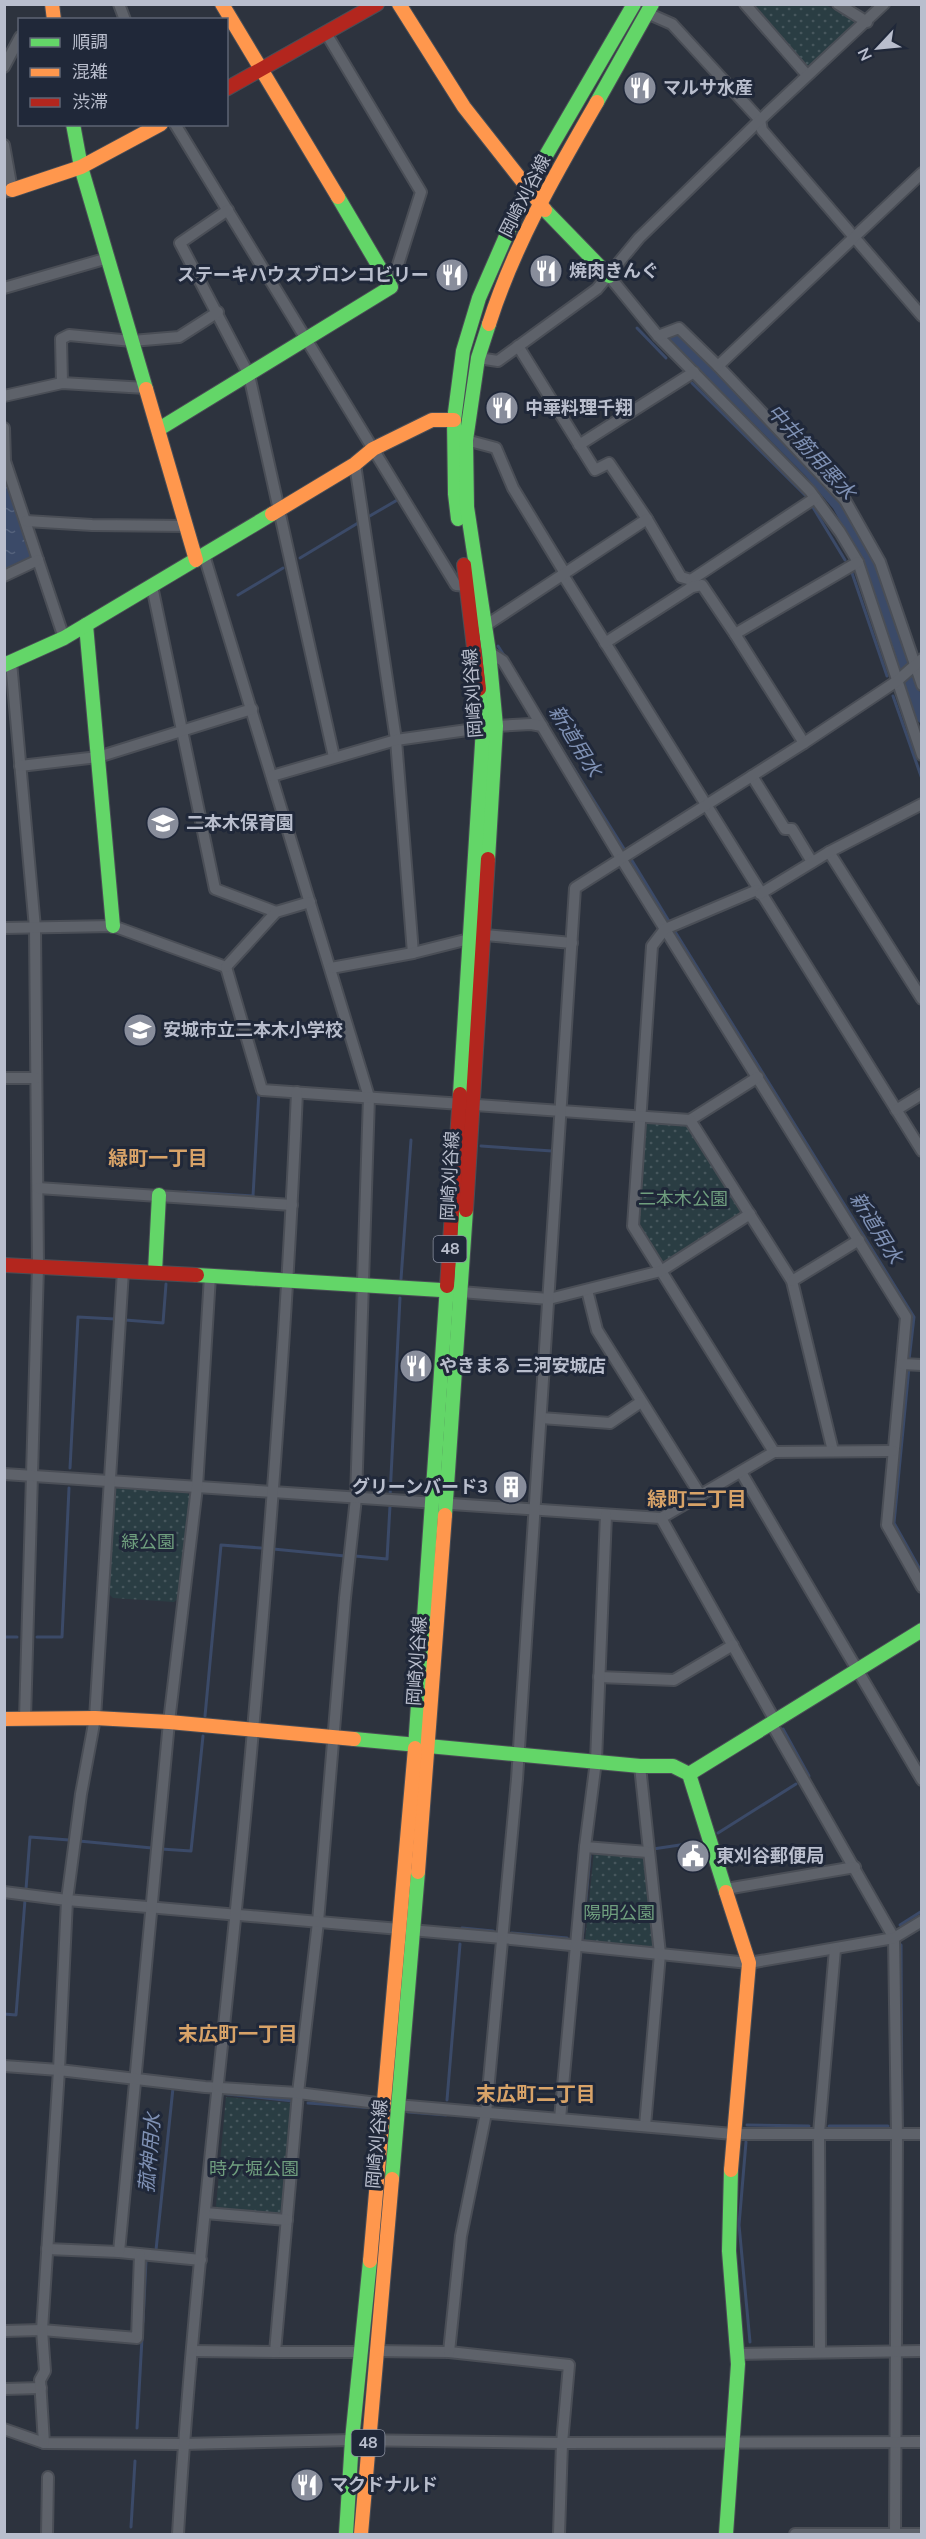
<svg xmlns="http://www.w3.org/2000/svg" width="926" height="2539" viewBox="0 0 926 2539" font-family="'Nunito Sans','Noto Sans JP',sans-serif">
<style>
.park{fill:url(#park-dots)}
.water{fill:url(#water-ripples)}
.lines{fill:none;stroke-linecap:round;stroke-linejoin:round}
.stream{stroke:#3b4a68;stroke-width:3}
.canal{stroke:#3b4a68;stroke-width:12}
.street-casing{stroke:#4a4e56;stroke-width:14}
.fast-casing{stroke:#4a4e56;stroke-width:16}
.slow-casing{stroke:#4a4e56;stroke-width:16}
.jam-casing{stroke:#4a4e56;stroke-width:16}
.street{stroke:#5e626a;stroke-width:10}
.fast{stroke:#63d668;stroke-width:14}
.slow{stroke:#ff974d;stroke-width:14}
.jam{stroke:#b3261e;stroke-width:14}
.labels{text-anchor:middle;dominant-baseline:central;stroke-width:6;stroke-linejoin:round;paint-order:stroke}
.shield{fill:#202839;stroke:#8b91a1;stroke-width:1.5}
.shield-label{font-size:16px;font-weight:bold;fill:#b9becd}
.poi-label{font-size:18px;font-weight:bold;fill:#b9becd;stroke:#202839;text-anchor:start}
.street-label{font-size:18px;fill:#b9becd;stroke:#202839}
.park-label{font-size:18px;fill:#6f9e7e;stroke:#202839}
.water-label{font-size:20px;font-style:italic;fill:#7f91b4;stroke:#202839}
.neighbourhood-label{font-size:20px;font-weight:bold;fill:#d8a368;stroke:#202839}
</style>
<defs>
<pattern id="park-dots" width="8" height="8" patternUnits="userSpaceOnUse" patternTransform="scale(1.5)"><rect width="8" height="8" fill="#2a3d43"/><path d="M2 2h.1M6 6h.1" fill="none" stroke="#47575d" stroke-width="1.8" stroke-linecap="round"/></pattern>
<pattern id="water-ripples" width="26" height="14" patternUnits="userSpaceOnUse" patternTransform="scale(1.5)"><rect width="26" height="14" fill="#3b4a68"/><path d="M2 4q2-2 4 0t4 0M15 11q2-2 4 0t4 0" fill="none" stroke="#55627c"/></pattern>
</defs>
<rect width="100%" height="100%" fill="#2d333e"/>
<g class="park">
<path d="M745,5H826L862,26L807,75Z"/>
<path d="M648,1122L684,1124L689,1127L740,1209L739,1214L665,1261L660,1260L638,1225L644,1126Z"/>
<path d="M119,1486L187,1492L190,1497L178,1599L174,1602L113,1598L108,1593L115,1490Z"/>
<path d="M594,1852L644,1857L654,1947L585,1941Z"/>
<path d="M226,2097L293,2103L284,2214L280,2216L218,2211L216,2206Z"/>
</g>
<path class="water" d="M4,483H7L32,555L30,559L4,571Z"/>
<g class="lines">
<g class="stream">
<path d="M637,328L666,358"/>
<path d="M692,383L806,496"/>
<path d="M811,504L845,560"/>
<path d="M368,517L399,499"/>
<path d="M300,558L358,523"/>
<path d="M851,570L887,676"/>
<path d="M238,595L283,568"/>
<path d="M498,646L505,657"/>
<path d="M893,696L922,779"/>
<path d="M551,732L626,852"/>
<path d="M631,859L670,923"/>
<path d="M674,930L914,1317L909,1360"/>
<path d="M481,1146L552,1151"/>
<path d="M188,1192L253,1196L259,1091"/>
<path d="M401,1279L411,1140"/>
<path d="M125,1320L163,1323L166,1284"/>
<path d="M909,1367L894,1523L922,1573"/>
<path d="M70,1468L78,1317L115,1319"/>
<path d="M390,1496L400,1298"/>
<path d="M273,1549L345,1556"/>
<path d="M355,1556L387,1559L390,1506"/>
<path d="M4,1637H17"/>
<path d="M37,1637H62L69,1488"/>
<path d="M205,1716L221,1545L261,1548"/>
<path d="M783,1729L809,1776"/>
<path d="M718,1833L796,1784"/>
<path d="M79,1841L152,1848"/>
<path d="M161,1849L191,1851L203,1736"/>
<path d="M653,1849L700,1842"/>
<path d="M26,1889L30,1837L69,1840"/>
<path d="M900,1925L922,1911"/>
<path d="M462,1928L493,1931"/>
<path d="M512,1933L567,1938"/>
<path d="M582,1940L590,1856"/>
<path d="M901,1945L902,2126"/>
<path d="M4,2014L16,2015L25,1900"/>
<path d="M227,2094L293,2101"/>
<path d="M447,2100L460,1944"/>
<path d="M308,2103L374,2108"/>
<path d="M408,2112L446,2115"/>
<path d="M747,2125L809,2126"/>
<path d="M829,2126H888"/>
<path d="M746,2142L739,2225L750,2342"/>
<path d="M156,2250L173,2088"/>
<path d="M143,2322L146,2261"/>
<path d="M137,2428L142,2338"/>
<path d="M131,2527L135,2461"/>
</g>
<path class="canal" d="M675,336L810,472L838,505L870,563L922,717"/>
<g class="street-casing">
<g id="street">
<path d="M119,4L125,20"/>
<path d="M745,4L807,75"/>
<path d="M838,4L867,22"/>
<path d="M647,13L672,24L760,120L762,130L922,316"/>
<path d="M326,33L421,192L391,287"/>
<path d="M4,67L20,37"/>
<path d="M175,124L456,585L467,586"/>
<path d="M4,145L12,190L4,192"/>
<path d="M922,173L718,366L845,500L880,562L922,685"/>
<path d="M228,210L180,243L249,375L334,757"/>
<path d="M609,276L658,336L810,491L840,532L858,562L922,755"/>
<path d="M4,288L108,258"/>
<path d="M658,336L679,328L718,366"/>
<path d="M518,346L595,470L609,463L647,519L681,577L691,580L692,587"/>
<path d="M478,358L498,361L597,289L639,238L760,120L884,4"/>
<path d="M62,383L61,339L69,335L132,341L179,337L218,312"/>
<path d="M4,396L62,383L146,388"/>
<path d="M4,428L5,461L64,638"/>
<path d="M466,440L496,448L513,488L563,570V575L922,1151"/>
<path d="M579,445L694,372"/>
<path d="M355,464L396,740L413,953"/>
<path d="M26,521L92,525L186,526"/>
<path d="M204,555L369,1097L356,1498L345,1598L318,1922L298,2093L275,2352H360"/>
<path d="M4,576L38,560"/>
<path d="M691,580L815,498"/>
<path d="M152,586L215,889L276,912"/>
<path d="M485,626L647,519"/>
<path d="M605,643L692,587L702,585L735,634"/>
<path d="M489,652L503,661L622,860L906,1317L887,1525L922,1587"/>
<path d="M11,662L35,928L38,1266L25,1719"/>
<path d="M804,743L735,634L858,562"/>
<path d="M20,766L98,757L252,709"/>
<path d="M272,776L396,740L496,726L531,724L542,726"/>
<path d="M752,776L785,829H792L812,862"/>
<path d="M829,852L922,999"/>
<path d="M757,890L665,929L652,946L633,1226L774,1452"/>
<path d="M760,894L829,852L922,804"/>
<path d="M4,928L113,926L226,967"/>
<path d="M226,967L262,1090L690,1120L758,1077"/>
<path d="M226,967L276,912L310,902"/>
<path d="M331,968L413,953L485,935L572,943"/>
<path d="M4,1078H36"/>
<path d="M896,1110L922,1094"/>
<path d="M690,1120L792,1281L833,1451"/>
<path d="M38,1188L292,1205"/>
<path d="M792,1281L859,1240"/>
<path d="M587,1290L597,1330L701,1496"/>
<path d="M461,1292L549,1299L661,1271L750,1214"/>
<path d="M902,1364L922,1365"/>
<path d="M541,1418L610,1423L641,1402"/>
<path d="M741,1472L922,1780"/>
<path d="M4,1474L661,1518L774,1452L893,1451"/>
<path d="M661,1518L773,1717L774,1728L894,1938L897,2135L895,2534"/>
<path d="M599,1677L674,1680L733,1645"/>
<path d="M640,1766L660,1954L645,2126"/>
<path d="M585,1847L648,1852"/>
<path d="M726,1889L855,1867"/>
<path d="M4,1892L67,1900L502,1938L749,1963L894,1938L922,1921"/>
<path d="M4,2066L59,2070L67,1900L81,1794L95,1718L123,1271"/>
<path d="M560,2119L585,1847L596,1761L606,1515"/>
<path d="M205,2213L287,2220"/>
<path d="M47,2249L119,2252L201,2260"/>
<path d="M119,2252L169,1722L197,1487L210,1276"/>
<path d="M4,2331L42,2330L137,2338L140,2255"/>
<path d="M192,2351L275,2352"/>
<path d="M375,2351L449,2352L569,2365L562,2443L559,2534"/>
<path d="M449,2352L461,2236L486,2113L517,1779L575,888L804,743L897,681L922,659"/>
<path d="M820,2352L819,2133L835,1949"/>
<path d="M737,2354L922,2351"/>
<path d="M4,2389L41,2388"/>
<path d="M4,2429L44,2443L183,2444L352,2440L562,2443L922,2442"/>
<path d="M44,2443L40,2380L45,2371L42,2330L59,2070L205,2087L298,2093L385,2104L733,2134H922"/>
<path d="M47,2534L48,2477"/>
<path d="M178,2534C194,2266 230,1999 253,1730C272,1518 288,1305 297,1092"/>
<path d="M795,2534H922"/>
</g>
</g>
<g class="fast-casing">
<g id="fast">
<path d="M597,102L652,4"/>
<path d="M73,124L81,167L146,389"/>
<path d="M545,210L609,276"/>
<path d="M159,429L391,287L338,197"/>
<path d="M458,519L455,494L454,420L463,351L479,298L527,188L634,4"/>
<path d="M86,625L113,926"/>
<path d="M4,665L64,638L272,514"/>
<path d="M488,859L496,726L489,652L467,507L466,440L478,358L489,324"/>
<path d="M460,1094L483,728L479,689"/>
<path d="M155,1272L159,1195"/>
<path d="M197,1275L457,1291"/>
<path d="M445,1515L466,1210"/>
<path d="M354,1739L640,1766H673L689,1774L726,1892"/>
<path d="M415,1748L447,1286"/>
<path d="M689,1774L922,1630"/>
<path d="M392,2179L418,1872"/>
<path d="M346,2534L352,2440L370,2261"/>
<path d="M726,2534L738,2364L729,2251L731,2170"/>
</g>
</g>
<g class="slow-casing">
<g id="slow">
<path d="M52,4L54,20"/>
<path d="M222,4L338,197"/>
<path d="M399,4L464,107L545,210"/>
<path d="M12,190L81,167L161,124"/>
<path d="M489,324C514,245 556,173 597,102"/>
<path d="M146,389L196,560"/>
<path d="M272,514L355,464L373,449L432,420H454"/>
<path d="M4,1719L95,1718L169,1722L354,1739"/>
<path d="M418,1872L445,1515"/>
<path d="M726,1892L749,1963L731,2170"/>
<path d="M370,2261L415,1748"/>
<path d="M361,2534L392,2179"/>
</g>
</g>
<g class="jam-casing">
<g id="jam">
<path d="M226,89L377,4"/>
<path d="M464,565L479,689"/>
<path d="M466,1210L488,859"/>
<path d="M4,1265L197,1275"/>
<path d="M447,1286L460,1094"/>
</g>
</g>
<use href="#street" class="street"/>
<use href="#fast" class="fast"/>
<use href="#slow" class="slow"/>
<use href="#jam" class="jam"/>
</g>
<defs>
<g id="restaurant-disc" transform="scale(1.725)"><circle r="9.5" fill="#888d9b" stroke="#202839"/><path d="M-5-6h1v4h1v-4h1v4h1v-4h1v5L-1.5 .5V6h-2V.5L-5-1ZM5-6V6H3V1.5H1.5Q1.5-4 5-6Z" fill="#fff"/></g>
<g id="school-disc" transform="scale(1.725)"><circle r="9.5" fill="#888d9b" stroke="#202839"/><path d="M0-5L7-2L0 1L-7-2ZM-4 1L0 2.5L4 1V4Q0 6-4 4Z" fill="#fff"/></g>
<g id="building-disc" transform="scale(1.725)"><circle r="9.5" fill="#888d9b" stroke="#202839"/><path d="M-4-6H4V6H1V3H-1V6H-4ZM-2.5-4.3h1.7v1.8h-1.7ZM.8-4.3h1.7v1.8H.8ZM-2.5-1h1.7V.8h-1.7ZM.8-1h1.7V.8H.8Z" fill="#fff"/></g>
<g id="civic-disc" transform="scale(1.725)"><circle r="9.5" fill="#888d9b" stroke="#202839"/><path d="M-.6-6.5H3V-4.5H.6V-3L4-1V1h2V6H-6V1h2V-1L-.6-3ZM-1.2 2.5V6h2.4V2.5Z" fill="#fff"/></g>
</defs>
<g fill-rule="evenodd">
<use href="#restaurant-disc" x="640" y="88"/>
<use href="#restaurant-disc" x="546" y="271"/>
<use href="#restaurant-disc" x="452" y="275"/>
<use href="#restaurant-disc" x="502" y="408"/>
<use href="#school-disc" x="163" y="823"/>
<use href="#school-disc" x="140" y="1030"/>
<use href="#restaurant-disc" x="416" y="1366"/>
<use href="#building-disc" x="511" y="1487"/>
<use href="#civic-disc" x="693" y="1856"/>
<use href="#restaurant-disc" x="307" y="2485"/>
</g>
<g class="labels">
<g class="shield">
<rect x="433.5" y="1236" width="33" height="26" rx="4.5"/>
<rect x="351.5" y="2430" width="33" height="26" rx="4.5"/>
</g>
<g class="shield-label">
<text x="450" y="1249">48</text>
<text x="368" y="2443">48</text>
</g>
<g class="poi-label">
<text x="663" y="88">マルサ水産</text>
<text x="569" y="271">焼肉きんぐ</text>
<text x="429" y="275" text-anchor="end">ステーキハウスブロンコビリー</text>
<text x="525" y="408">中華料理千翔</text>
<text x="186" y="823">二本木保育園</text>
<text x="163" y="1030">安城市立二本木小学校</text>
<text x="439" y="1366">やきまる 三河安城店</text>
<text x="488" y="1487" text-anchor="end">グリーンバード3</text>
<text x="716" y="1856">東刈谷郵便局</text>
<text x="330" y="2485">マクドナルド</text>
</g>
<g class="street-label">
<text transform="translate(525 196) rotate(-63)">岡崎刈谷線</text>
<text transform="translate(473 693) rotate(-94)">岡崎刈谷線</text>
<text transform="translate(450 1176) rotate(-87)">岡崎刈谷線</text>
<text transform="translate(417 1661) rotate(-86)">岡崎刈谷線</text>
<text transform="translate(377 2144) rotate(-85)">岡崎刈谷線</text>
</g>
<g class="park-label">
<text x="683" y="1199">二本木公園</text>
<text x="148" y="1542">緑公園</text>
<text x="619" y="1913">陽明公園</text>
<text x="254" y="2169">時ケ堀公園</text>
</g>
<g class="water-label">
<text transform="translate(811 452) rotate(48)">中井筋用悪水</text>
<text transform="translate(575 741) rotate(58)">新道用水</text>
<text transform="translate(876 1228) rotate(58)">新道用水</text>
<text transform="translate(150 2153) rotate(-85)">菰神用水</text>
</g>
<g class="neighbourhood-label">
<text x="158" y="1158">緑町一丁目</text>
<text x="697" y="1499">緑町二丁目</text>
<text x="238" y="2034">末広町一丁目</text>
<text x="536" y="2094">末広町二丁目</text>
</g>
</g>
<rect width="926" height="2539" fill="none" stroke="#b9becd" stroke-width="12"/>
<rect x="18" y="18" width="210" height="108" fill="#202839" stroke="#5d6474" stroke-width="1.5"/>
<rect x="30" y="38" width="30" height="9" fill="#63d668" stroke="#5d6474" stroke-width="1.5"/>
<text x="72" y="48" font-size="18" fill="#b9becd">順調</text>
<rect x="30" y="68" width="30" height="9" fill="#ff974d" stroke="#5d6474" stroke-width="1.5"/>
<text x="72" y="78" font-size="18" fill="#b9becd">混雑</text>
<rect x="30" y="98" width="30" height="9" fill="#b3261e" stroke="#5d6474" stroke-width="1.5"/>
<text x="72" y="108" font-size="18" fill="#b9becd">渋滞</text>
<g transform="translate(878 48) rotate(244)" stroke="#202839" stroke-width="4.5" paint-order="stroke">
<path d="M0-4.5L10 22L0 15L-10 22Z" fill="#b9becd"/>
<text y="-9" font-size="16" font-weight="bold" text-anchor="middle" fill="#b9becd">N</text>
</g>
</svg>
